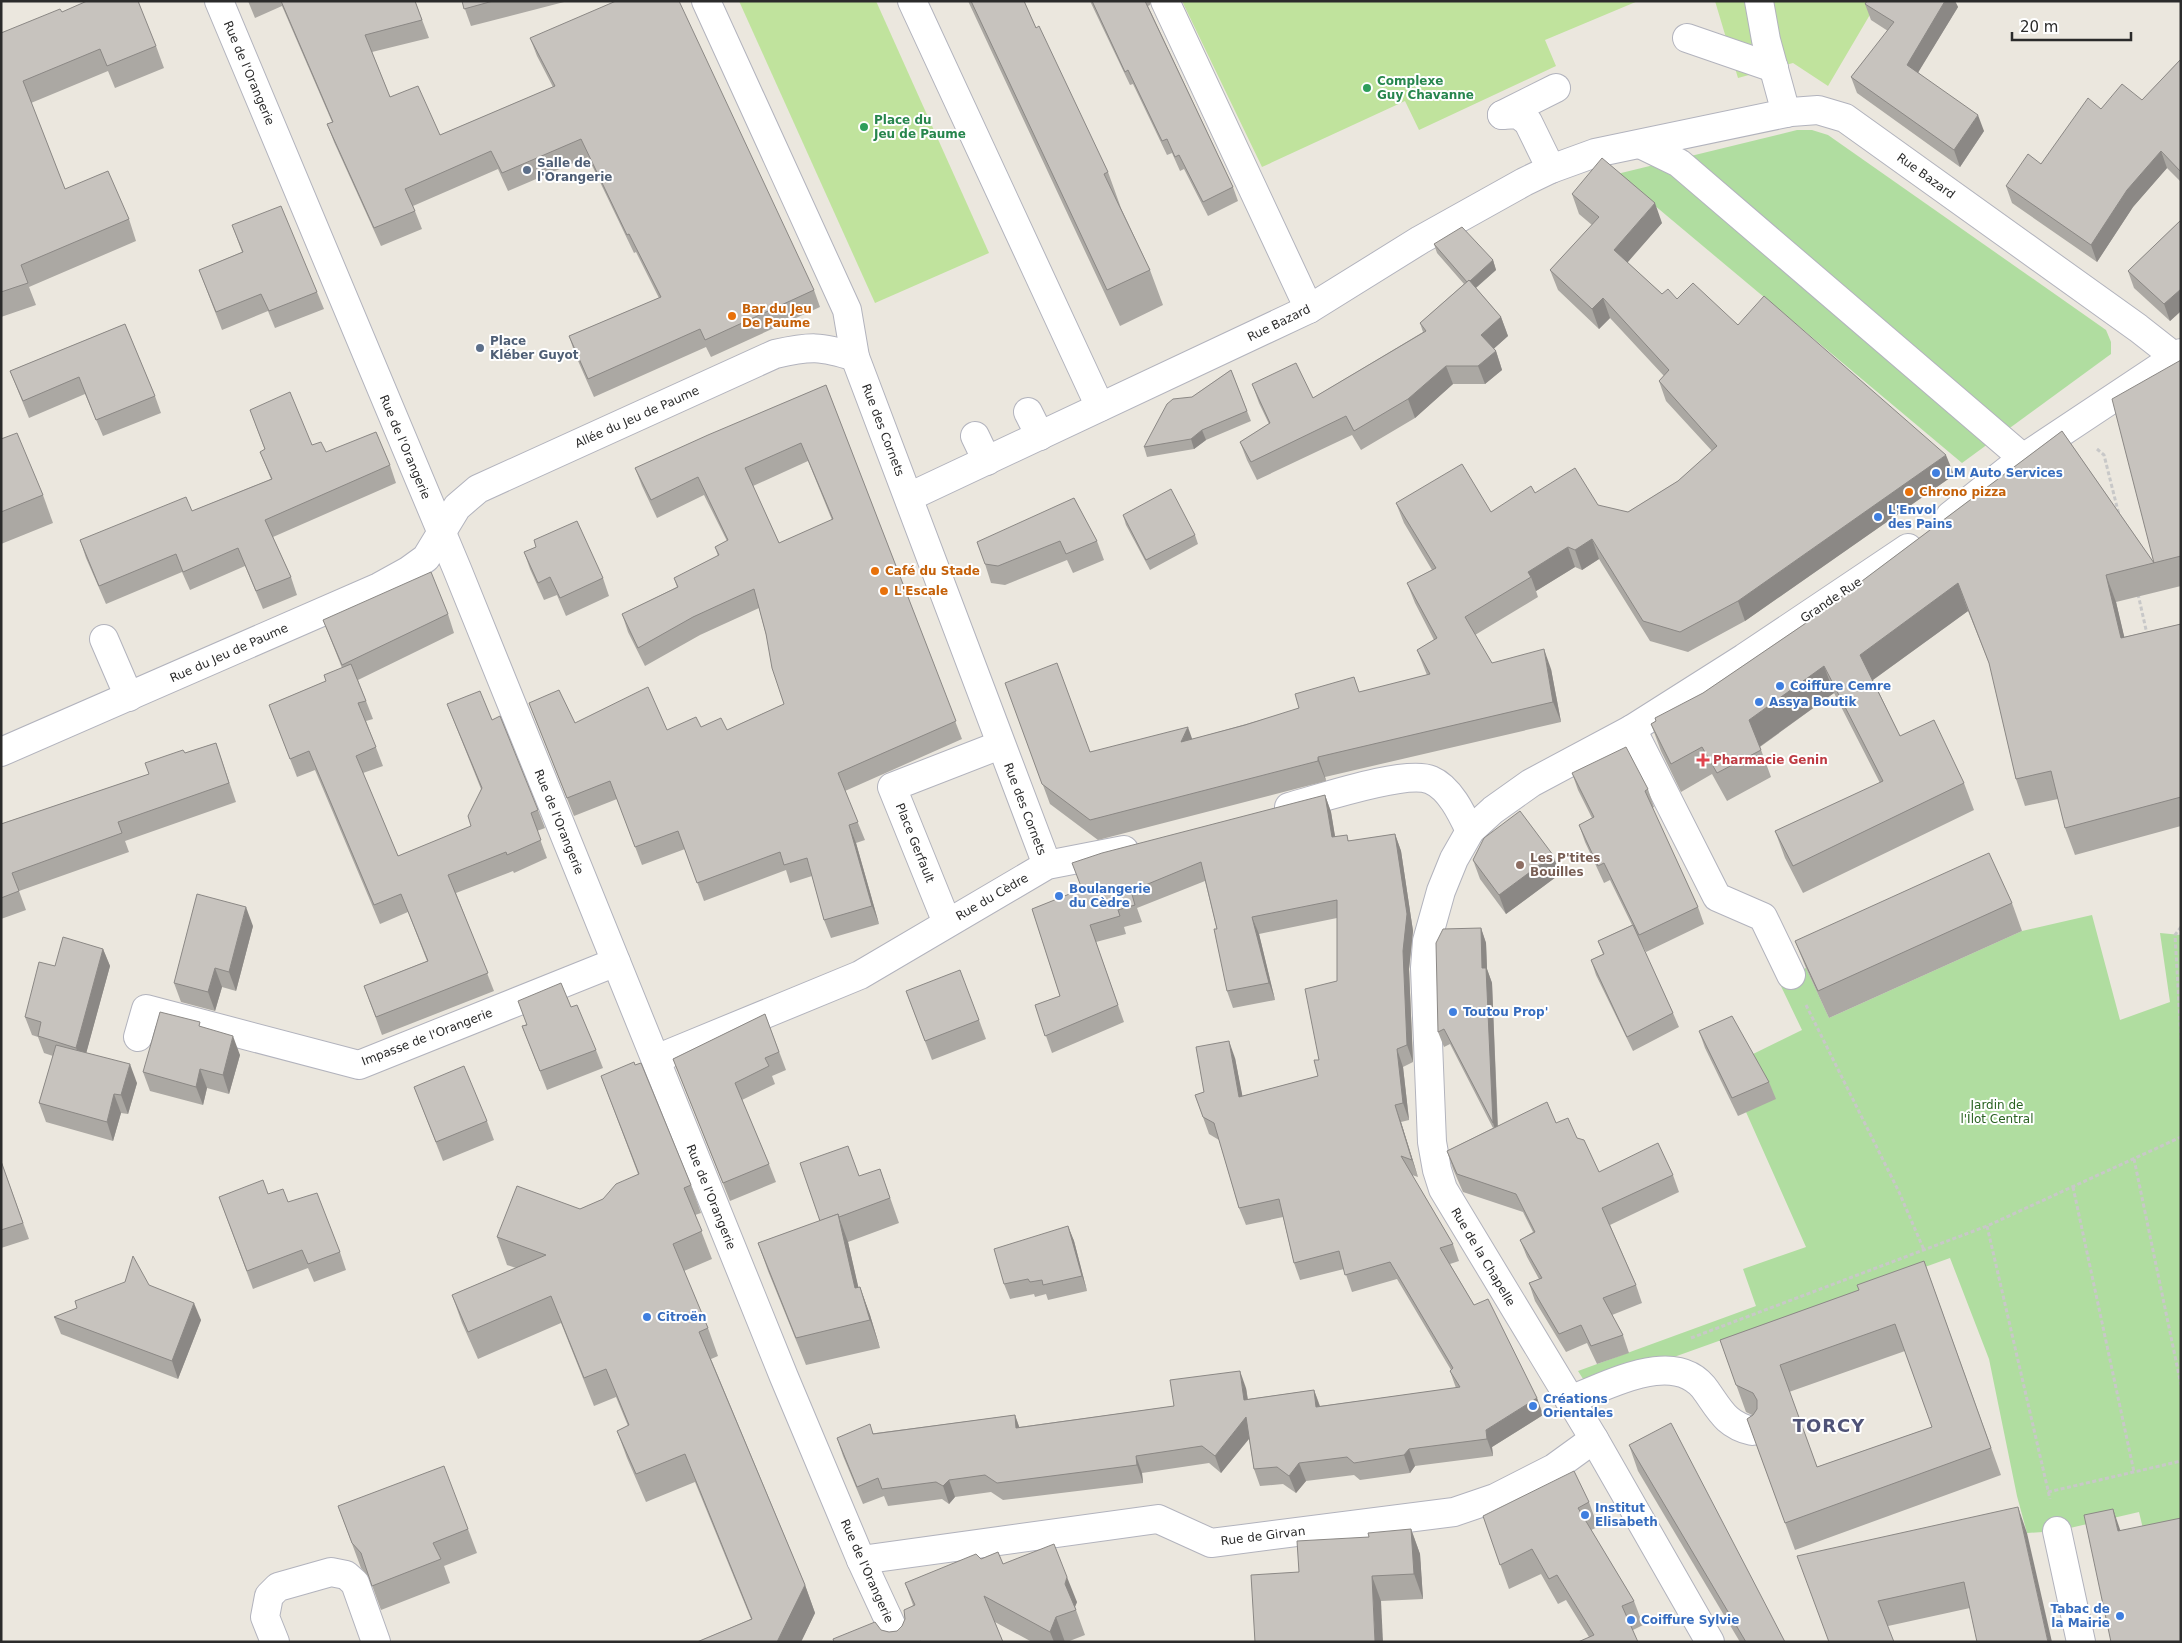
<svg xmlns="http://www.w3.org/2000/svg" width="2182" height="1643" viewBox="0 0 2182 1643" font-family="'DejaVu Sans',sans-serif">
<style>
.green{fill:#b0dda0}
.pitch{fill:#c0e39d}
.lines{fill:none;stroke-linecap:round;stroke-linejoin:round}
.minor-casing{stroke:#b2b3bd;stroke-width:30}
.path{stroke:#c8c8c8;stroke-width:3;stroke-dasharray:4 2.5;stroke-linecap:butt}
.minor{stroke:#fff;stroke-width:28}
.wall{fill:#aba8a3;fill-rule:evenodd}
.shaded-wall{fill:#8b8885}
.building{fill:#c7c3be;stroke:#8b8885;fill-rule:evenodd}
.leisure-dot{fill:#2e9e5b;stroke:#fff;stroke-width:2}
.service-dot{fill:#5c6f8a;stroke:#fff;stroke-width:2}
.food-dot{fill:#e8710a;stroke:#fff;stroke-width:2}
.shop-dot{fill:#3f7fe0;stroke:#fff;stroke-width:2}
.health-dot{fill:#e0444e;stroke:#fff;stroke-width:2}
.education-dot{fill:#8d6e63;stroke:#fff;stroke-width:2}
.labels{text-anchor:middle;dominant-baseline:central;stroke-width:4;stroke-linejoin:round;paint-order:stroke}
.street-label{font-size:12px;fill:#2b2b2b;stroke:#fff}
.leisure-label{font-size:12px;font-weight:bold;fill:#27864d;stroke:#fff;text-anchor:start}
.service-label{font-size:12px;font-weight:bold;fill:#4e5e75;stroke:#fff;text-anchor:start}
.food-label{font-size:12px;font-weight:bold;fill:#c56008;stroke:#fff;text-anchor:start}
.shop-label{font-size:12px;font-weight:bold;fill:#366cbe;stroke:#fff;text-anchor:start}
.health-label{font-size:12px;font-weight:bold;fill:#be3a42;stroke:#fff;text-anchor:start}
.education-label{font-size:12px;font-weight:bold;fill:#785e54;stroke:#fff;text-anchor:start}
.park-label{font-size:12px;fill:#296221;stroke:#fff}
.district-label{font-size:18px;font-weight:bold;letter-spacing:1px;fill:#4f5377;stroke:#fff}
</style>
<rect width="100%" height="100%" fill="#ebe7de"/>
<g class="green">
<path d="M1797,130H1812L1828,135L2106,330L2111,342V354L1962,463L1617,174Z"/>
<path d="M2092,915L2120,1020L2170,1002L2160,933L2181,935V1525L2144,1533L2139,1512L2057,1531L2027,1533L2017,1496L1989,1359L1950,1258L1674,1357L1652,1359L1585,1382L1578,1371L1756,1306L1743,1269L1806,1247L1746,1112L1751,1055L1802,1030L1778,980L1806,968L1829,1018L2022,931Z"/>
</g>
<g class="pitch">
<path d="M739,1H876L989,253L875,303Z"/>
<path d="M1182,1H1638L1545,40L1556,66L1419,130L1405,101L1262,167Z"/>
<path d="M1715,1H1878L1828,86L1793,63L1738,78Z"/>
</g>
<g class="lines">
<g class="minor-casing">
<g id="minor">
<path d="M219,1L457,569L784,1377L861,1560L899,1642"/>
<path d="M706,1L847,310L855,357L1047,865"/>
<path d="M912,1L1100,407"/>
<path d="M1165,1L1309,309"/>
<path d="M1759,1L1766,40L1786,113"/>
<path d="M1687,38L1774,68"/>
<path d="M1502,115L1518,114L1528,122L1551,169"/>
<path d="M1502,115L1556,88"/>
<path d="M1642,145L1679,163L2023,458"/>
<path d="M1028,412L1040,436"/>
<path d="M975,436L987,461"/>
<path d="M909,497L1309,309L1420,240L1524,182L1551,169L1595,153L1791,112L1818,110L1845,118L2138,328L2175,357"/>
<path d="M1950,516L2023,458L2181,353"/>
<path d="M104,639L129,697"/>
<path d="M1632,729L1717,897L1763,917L1791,975"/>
<path d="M1,752L379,587L408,571L426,558L457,507L478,489L775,354C811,346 820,346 855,357"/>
<path d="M1289,807C1319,799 1406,769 1431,780C1450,788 1462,814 1470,831"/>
<path d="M947,923L892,787L1000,745"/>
<path d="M138,1037L146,1009L359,1065L616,962"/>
<path d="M656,1059L860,975L1047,865L1124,850"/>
<path d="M1569,1400C1609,1386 1677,1346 1707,1392C1721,1412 1727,1425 1752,1431"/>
<path d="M2057,1531L2081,1642"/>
<path d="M861,1560L1158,1519L1211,1543L1454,1512L1495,1498L1554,1468L1594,1439"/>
<path d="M275,1642L265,1617L269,1596L278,1587L331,1572L346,1575L355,1583L376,1642"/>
<path d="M1710,1642L1594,1439L1443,1189L1437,1170L1432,1142L1425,968L1427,941L1441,891L1454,859L1470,831L1493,810L1531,783L1632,729L1744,658L1908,548"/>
</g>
</g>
<g class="path">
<path d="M2097,449L2104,455L2119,515"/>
<path d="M2138,594L2147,634"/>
<path d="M2181,927L2175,935L2181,1039"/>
<path d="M1806,1005L1899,1192L1924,1250"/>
<path d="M2134,1159L2181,1385"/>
<path d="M2073,1187L2134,1472"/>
<path d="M1987,1226L2050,1499"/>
<path d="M1691,1338L1987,1226L2181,1137"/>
<path d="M2048,1492L2181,1461"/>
</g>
<use href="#minor" class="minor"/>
</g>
<g class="wall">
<path d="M248,1H415L429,38L372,52L390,97L440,135L553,87L537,56L530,38L814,290L820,307L711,357L706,347L594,397L575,354L569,336L659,298L636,252L634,253L588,157L508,191L498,169L413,206L422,229L381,246L334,142L327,124L332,122L282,6L255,18Z"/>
<path d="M462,1H568L471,26Z"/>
<path d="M968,1H1024L1036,28L1108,172L1121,208L1150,270L1163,305L1120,326Z"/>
<path d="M1090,1H1151L1150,5L1148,6L1233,187L1238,201L1208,216L1184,169L1180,171L1172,153L1167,155L1133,84L1130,85Z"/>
<path d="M1867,1H1955L1958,7L1918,72L1984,131L1960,167L1857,93L1851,77L1888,31L1871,20L1865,4Z"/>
<path d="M62,12L156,46L164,68L115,88L108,71L31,103L65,189L129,219L136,241L29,287L36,305L1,317V33Z"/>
<path d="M2181,59V182L2167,168L2133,207L2097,262L2012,203L2006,186L2041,164L2101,109L2142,100Z"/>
<path d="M1572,194L1662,223L1627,262L1662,294L1677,299L1738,325L1954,475L1745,621L1688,652L1650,641L1599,559L1582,570L1575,567L1536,591L1538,597L1475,635L1492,663L1551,669L1561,722L1325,777L1326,781L1098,840L1050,804L1005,683L1090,752L1193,739L1360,692L1427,675L1417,650L1434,640L1415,603L1407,583L1432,570L1404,523L1396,503L1491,512L1535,493L1628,512L1678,481L1712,451L1666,401L1659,381L1664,376L1610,318L1599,329L1558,290L1550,270L1592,225L1579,214Z"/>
<path d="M2181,220V311L2170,321L2134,288L2128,271Z"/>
<path d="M232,225L317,292L324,309L275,328L268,311L222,330L199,270L242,252Z"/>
<path d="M1434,244L1493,260L1496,270L1476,288L1501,317L1508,336L1493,349L1496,351L1502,370L1485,384H1453L1415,418L1361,450L1352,435L1257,480L1247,460L1240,442L1269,424L1259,403L1252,384L1313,398L1423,332L1420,323L1464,284L1437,253Z"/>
<path d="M125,324L155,396L161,413L103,436L85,394L29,418L10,371Z"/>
<path d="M2181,360V586L2116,602L2124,637L2181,624V826L2075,855L2065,828L2058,799L2025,806L2016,779L1991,668L1968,611L1873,680L1900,736L1964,783L1974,810L1803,893L1785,858L1775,831L1880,783L1834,693L1760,747L1771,777L1727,801L1712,774L1681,792L1661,751L1651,724L1703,693L1806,623L2062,431L2154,563Z"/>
<path d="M1231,370L1251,421L1206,440L1194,449L1147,457L1144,447L1192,397Z"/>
<path d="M826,385L962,739L845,791L865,840L856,843L879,924L831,938L824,920L812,876L790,883L786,870L704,901L685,849L642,865L617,799L574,816L529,703L575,723L667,730L701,727L727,730L784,704L759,608L700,635L645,666L628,632L622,614L677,587L674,578L718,556L715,547L727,541L704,495L657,518L642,486L635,468ZM808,461L832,520L779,543L753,486Z"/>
<path d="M250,410L312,445L326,452L390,465L396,483L273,537L291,577L297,595L263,609L245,566L190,590L182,572L106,604L86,558L80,540L192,511L271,479L260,452L265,450Z"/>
<path d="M1,439L43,495L53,523L1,544Z"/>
<path d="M1074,498L1097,541L1104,560L1073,573L1067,560L1005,585L991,583L985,564Z"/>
<path d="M1123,515L1195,535L1198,544L1150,570L1126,525Z"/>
<path d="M536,547L603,578L609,596L566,616L557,595L544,600L530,569L524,552Z"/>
<path d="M448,614L454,633L358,680L373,719L366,721L383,766L363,773L398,856L471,827L481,789L447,704L492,720L538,810L545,828L537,831L547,858L514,873L513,871L456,893L494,991L382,1035L364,986L427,961L408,912L380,924L315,770L297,777L269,705L326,681L342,668L323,620Z"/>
<path d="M216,743L236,802L125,841L129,852L19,891L26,910L1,919V824L149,774L185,753Z"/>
<path d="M1572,773L1648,789L1654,807L1652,808L1698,907L1704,924L1646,952L1638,937L1673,1013L1679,1027L1633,1051L1596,975L1591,960L1603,954L1598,941L1632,925L1610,880L1604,883L1585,842L1579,825L1592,818L1578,790Z"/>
<path d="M1325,795L1331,812L1335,837L1350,841L1395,834L1401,851L1413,931L1409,969L1413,1062L1403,1067L1409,1120L1401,1122L1418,1177L1412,1175L1453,1244L1459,1261L1450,1264L1474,1305L1537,1398L1543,1415L1492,1447L1493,1456L1415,1466L1410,1473L1360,1480L1354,1475L1306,1481L1296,1493L1283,1484L1260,1486L1254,1469L1249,1439L1221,1473L1209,1463L1142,1473L1143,1483L1003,1500L991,1492L955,1497L949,1504L942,1499L888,1506L884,1496L863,1504L843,1456L837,1438L1015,1415L1019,1427L1174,1406L1246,1388L1248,1399L1314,1390L1320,1406L1456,1388L1450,1371L1451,1370L1397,1279L1352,1292L1344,1269L1300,1280L1294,1263L1283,1217L1246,1225L1239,1208L1219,1140L1209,1134L1195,1095L1204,1092L1235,1058L1242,1096L1318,1076L1319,1060L1337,981V918L1259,934L1275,1000L1233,1008L1227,991L1217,929L1205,881L1137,908L1142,922L1124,927L1126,934L1096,942L1124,1022L1052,1053L1035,1005L1060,996L1032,909Z"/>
<path d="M1473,860L1560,874L1506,914L1480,879Z"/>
<path d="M2012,903L2022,931L1829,1018L1806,968L1795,941Z"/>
<path d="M253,926L236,991L222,987L215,1011L181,1002L174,983Z"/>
<path d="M1481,928L1486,943L1487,969L1492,983L1498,1126L1556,1123L1577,1138L1599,1172L1673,1175L1679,1192L1610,1225L1636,1285L1642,1303L1612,1315L1623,1335L1629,1353L1597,1364L1587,1343L1566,1352L1535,1301L1529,1283L1539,1279L1527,1257L1520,1240L1533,1232L1523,1212L1463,1192L1453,1169L1447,1151L1493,1128L1450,1044L1444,1047L1438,1032Z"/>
<path d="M103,949L110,966L86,1053L137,1083L128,1114L121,1113L113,1141L46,1122L39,1103L53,1056L44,1053L38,1037L32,1035L25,1017L55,966Z"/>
<path d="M906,991L979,1020L986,1039L932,1060Z"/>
<path d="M571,1007L596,1050L603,1068L547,1090L522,1026Z"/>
<path d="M765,1014L786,1070L772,1076L775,1084L742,1100L769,1164L776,1182L730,1201L673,1059Z"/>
<path d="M202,1027L240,1055L229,1094L207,1088L203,1105L150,1091L143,1072Z"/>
<path d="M1699,1031L1769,1082L1776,1099L1738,1116L1705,1048Z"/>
<path d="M601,1076L691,1185L701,1213L695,1215L712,1259L684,1271L708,1328L718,1356L711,1359L805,1585L815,1613L801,1642H697L751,1619L695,1482L646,1502L627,1458L617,1431L628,1426L616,1397L594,1406L561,1323L478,1359L462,1323L452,1295L516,1268L507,1265L497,1237L580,1209L603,1199L638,1174Z"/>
<path d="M414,1087L487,1121L494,1140L443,1161Z"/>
<path d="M1,1161L29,1239L1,1248Z"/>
<path d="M880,1169L899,1223L848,1242L858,1287H860L870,1315L880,1348L806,1365L768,1271L758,1243L820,1221Z"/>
<path d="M268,1194L288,1202L340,1252L346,1270L314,1282L308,1268L253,1289L219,1197Z"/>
<path d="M1068,1226L1074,1241L1087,1291L1048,1300L1046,1294L1035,1297L1034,1294L1010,1299L1004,1284Z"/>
<path d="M1924,1261L2001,1475L1795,1550L1747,1419L1752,1415L1746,1412L1720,1340L1859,1290ZM1905,1351L1932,1427L1817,1467L1789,1392Z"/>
<path d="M149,1285L201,1320L178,1379L61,1334L54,1317Z"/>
<path d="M1629,1445L1785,1642H1740L1638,1471Z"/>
<path d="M1589,1502L1598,1527L1591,1530L1634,1601L1643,1625L1633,1630L1589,1637L1566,1600L1558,1604L1541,1574L1509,1589L1483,1516Z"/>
<path d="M338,1506L468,1529L477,1553L444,1566L450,1583L381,1610L369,1577L361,1568Z"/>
<path d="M1411,1529L1420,1554L1423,1599L1381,1601L1299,1572L1369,1537Z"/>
<path d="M2027,1533L1970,1608L1888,1626L1797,1556Z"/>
<path d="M998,1552L1003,1564L1077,1602L1075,1607L1085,1635L1067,1642H1032L995,1622L1003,1642H834L881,1630L889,1632L897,1631L902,1626L913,1605L905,1583L981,1559Z"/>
</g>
<g class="shaded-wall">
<path d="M1945,1H1955L1958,7L1913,81L1907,65Z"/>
<path d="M1978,115L1984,131L1960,167L1954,150Z"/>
<path d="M2161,151L2167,168L2133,207L2097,262L2091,245L2127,190Z"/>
<path d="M1655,203L1662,223L1621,270L1614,250Z"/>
<path d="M1493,260L1496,270L1471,292L1468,283Z"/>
<path d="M2181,289V311L2170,321L2164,304Z"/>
<path d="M1603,298L1610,318L1599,329L1592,309Z"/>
<path d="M1501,317L1508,336L1488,354L1481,335Z"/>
<path d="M1496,351L1502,370L1485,384L1478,366Z"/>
<path d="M1446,366L1453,384L1415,418L1408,399Z"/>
<path d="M1202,430L1206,440L1194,449L1191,439Z"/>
<path d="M1946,455L1954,475L1745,621L1738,601Z"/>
<path d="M1592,539L1599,559L1582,570L1575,550Z"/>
<path d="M1568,547L1575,567L1536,591L1531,577L1528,572Z"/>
<path d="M2106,575L2116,602L2131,665L2121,638Z"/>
<path d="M1958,583L1968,611L1870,682L1860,655Z"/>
<path d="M1544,649L1551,669L1561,722L1553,702Z"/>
<path d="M1824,666L1834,693L1759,747L1749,720Z"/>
<path d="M1188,727L1195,747L1181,742Z"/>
<path d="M1318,757L1325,777L1326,781L1318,761Z"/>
<path d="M1325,795L1331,812L1338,854L1332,837Z"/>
<path d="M849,825L856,843L879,924L872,906Z"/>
<path d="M1395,834L1401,851L1413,931L1409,969L1413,1062L1407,1045Z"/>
<path d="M1553,855L1560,874L1506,914L1499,895Z"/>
<path d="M246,907L253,926L236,991L229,972Z"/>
<path d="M1252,917L1259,934L1275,1000L1269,983Z"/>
<path d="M1481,928L1486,943L1487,969L1492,983L1498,1138L1493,1123L1482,968Z"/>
<path d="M103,949L110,966L83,1065L76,1048Z"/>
<path d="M215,968L222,987L215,1011L208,992Z"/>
<path d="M233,1036L240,1055L229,1094L223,1075Z"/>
<path d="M1229,1041L1235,1058L1246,1114L1239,1097Z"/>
<path d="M1397,1049L1403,1067L1409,1120L1403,1103Z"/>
<path d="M130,1064L137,1083L128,1114L121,1095Z"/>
<path d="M200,1069L207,1088L203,1105L196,1087Z"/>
<path d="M114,1094L121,1113L113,1141L107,1122Z"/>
<path d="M1395,1105L1401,1122L1418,1177L1412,1160Z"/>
<path d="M838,1214L848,1242L865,1316L855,1288Z"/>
<path d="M1068,1226L1074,1241L1087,1291L1082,1276Z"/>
<path d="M860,1287L870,1315L880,1348L870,1320Z"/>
<path d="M194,1303L201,1320L178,1379L172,1361Z"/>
<path d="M1240,1371L1246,1388L1250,1417L1244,1400Z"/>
<path d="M1314,1390L1320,1407H1316Z"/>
<path d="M1537,1398L1543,1415L1492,1447L1493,1456L1487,1439L1486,1430Z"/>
<path d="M1015,1415L1021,1432L1016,1428Z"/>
<path d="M1246,1417L1252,1435L1221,1473L1215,1456Z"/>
<path d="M1409,1449L1415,1466L1410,1473L1404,1455Z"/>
<path d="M1136,1456L1142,1473L1143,1483L1137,1465Z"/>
<path d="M1299,1463L1306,1481L1296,1493L1289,1476Z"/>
<path d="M949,1480L955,1497L949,1504L943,1486Z"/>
<path d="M2018,1507L2027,1533L2052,1642H2048Z"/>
<path d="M2113,1509L2124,1541L2118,1531Z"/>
<path d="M1411,1529L1420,1554L1423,1599L1414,1574Z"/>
<path d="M1372,1576L1381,1601L1383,1642H1375Z"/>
<path d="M1067,1577L1077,1602L1074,1609L1065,1584Z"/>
<path d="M805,1585L815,1613L801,1642H777Z"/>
<path d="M1056,1617L1065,1642H1054L1050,1632Z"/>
</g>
<g class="building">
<path d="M87,1H138L156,46L107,66L100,49L23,81L65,189L108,171L129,219L21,265L28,283L1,292V33L60,9L62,12Z"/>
<path d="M281,1H415L422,20L365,35L390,97L418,86L440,135L555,86L530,38L616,1H679L814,290L705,340L700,329L588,379L569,336L661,297L629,234L627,235L581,139L502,173L491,151L405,189L415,211L374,228L327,124L333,122Z"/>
<path d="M462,1H493L464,9Z"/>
<path d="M971,1H1024L1036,28L1039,26L1108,172L1104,174L1150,270L1107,290Z"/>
<path d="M1092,1H1145L1233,187L1203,202L1179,155L1175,157L1167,139L1162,141L1128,70L1125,72Z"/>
<path d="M1867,1H1945L1907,65L1978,115L1954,150L1851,77L1894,22L1865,4Z"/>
<path d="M2181,59V172L2161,151L2127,190L2091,245L2006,186L2028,154L2041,164L2088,98L2101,109L2122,84L2142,100Z"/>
<path d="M1602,158L1655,203L1614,250L1662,294L1668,289L1677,299L1693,283L1738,325L1764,296L1946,455L1738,601L1680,632L1643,621L1592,539L1575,550L1568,547L1528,572L1531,577L1465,617L1492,663L1544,649L1553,702L1318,757V761L1090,820L1042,784L1005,683L1057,663L1090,752L1188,727L1181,742L1245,725L1299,708L1295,694L1354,677L1359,692L1430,674L1417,650L1437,638L1407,583L1436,568L1396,503L1462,464L1491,512L1531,486L1535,493L1575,468L1598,505L1628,512L1678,481L1717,446L1659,381L1669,370L1603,298L1592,309L1550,270L1599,217L1572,194Z"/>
<path d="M281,206L317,292L269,311L261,294L216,312L199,270L243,252L232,225Z"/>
<path d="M2181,220V289L2164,304L2128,271Z"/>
<path d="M1462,227L1493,260L1470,281L1469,280L1467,282L1434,244Z"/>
<path d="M1469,280L1501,317L1481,335L1496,351L1478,366H1446L1408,399L1354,431L1346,416L1251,462L1240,442L1270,423L1252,384L1296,363L1313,398L1426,331L1420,323Z"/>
<path d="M125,324L155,396L96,420L79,377L23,401L10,371Z"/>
<path d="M2181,360V556L2106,575L2121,638L2181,624V797L2065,828L2051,771L2016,779L1989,663L1958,583L1860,655L1900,736L1934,720L1964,783L1793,866L1775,831L1883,781L1824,666L1749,720L1761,750L1717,773L1702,747L1671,764L1651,724L1656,721L1655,718L1703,693L1806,623L2062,431L2154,563L2112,399Z"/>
<path d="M1231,370L1247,411L1202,430L1191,439L1144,447L1167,404L1173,399L1192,397Z"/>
<path d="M826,385L956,721L838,773L858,822L849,825L872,906L824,920L807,858L784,865L780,852L697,883L678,831L635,847L610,781L567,798L529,703L559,690L575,723L648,687L667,730L696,717L701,727L721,718L727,730L784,704L772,668L766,634L754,589L693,617L638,648L622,614L678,587L674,578L719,555L715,547L728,540L698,477L651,500L635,468L708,435ZM801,443L833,519L779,543L745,468Z"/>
<path d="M290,392L312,445L321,442L326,452L376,432L390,465L265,520L291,577L256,591L238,548L183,572L176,554L99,586L80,540L186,497L192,511L272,479L260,452L265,449L250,410Z"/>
<path d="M17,433L43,495L1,512V439Z"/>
<path d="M1171,489L1195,535L1146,560L1123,515Z"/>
<path d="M1074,498L1097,541L1066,554L1060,541L998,566L985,564L977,542Z"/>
<path d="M577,521L603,578L560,598L550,577L538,583L524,552L536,547L534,540Z"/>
<path d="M431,572L448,614L342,665L323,620Z"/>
<path d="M351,664L366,701L358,703L376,747L356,756L398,856L471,826L468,816L482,788L447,704L480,691L492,720L500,716L538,810L531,813L541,840L507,855L506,852L448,875L488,973L376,1017L364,986L428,961L401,894L374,905L309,751L290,759L269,705L326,681L324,675Z"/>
<path d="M216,743L229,783L118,822L122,833L12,873L19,891L1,898V824L149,774L145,763L183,750L185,753Z"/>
<path d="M1626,747L1648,789L1645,791L1698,907L1639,935L1604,863L1598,866L1579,825L1594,817L1572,773Z"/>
<path d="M1325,795L1332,837L1347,835L1348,841L1395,834L1407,914L1403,951L1407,1045L1397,1049L1403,1103L1395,1105L1412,1160L1401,1156L1453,1244L1440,1248L1474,1305L1488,1299L1537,1398L1486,1430L1487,1439L1409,1449L1404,1455L1354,1463L1347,1457L1299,1463L1289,1476L1277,1467L1254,1469L1246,1417L1215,1456L1202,1446L1136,1456L1137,1465L997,1483L985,1475L949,1480L943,1486L936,1482L882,1489L878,1478L857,1487L837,1438L870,1424L873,1434L1015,1415L1016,1428L1174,1406L1170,1380L1240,1371L1244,1400L1314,1390L1316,1407L1460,1387L1450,1371L1453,1368L1390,1262L1345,1275L1339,1251L1294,1263L1279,1199L1239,1208L1214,1123L1203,1117L1195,1095L1204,1092L1196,1047L1229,1041L1239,1097L1318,1076L1314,1060H1319L1305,989L1337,981V900L1252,917L1269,983L1227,991L1214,929H1217L1201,862L1131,891L1135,905L1118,910L1120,916L1090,925L1118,1005L1045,1036L1035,1005L1060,996L1032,909L1082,889L1072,863L1102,853Z"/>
<path d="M1520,811L1553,855L1499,895L1473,860L1484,838Z"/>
<path d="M1989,853L2012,903L1818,991L1795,941Z"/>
<path d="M197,894L246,907L229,972L215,968L208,992L174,983Z"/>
<path d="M1633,925L1673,1013L1627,1037L1591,960L1604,954L1598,941Z"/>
<path d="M1481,928L1482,968H1486L1493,1123L1444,1029L1438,1032L1436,943L1443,929Z"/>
<path d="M63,937L103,949L76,1048L38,1036L41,1022L25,1017L39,962L55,966Z"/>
<path d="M960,970L979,1020L925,1041L906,991Z"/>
<path d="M561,983L571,1007L577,1005L596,1050L540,1071L522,1026L527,1025L518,1001Z"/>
<path d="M160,1012L200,1022L199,1026L233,1036L223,1075L200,1069L196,1087L143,1072Z"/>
<path d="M765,1014L779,1052L765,1058L769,1066L735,1083L769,1164L723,1183L673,1059Z"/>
<path d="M1732,1016L1769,1082L1732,1098L1699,1031Z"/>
<path d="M56,1045L130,1064L121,1095L114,1094L107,1122L39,1103Z"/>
<path d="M634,1062L635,1065L641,1063L691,1185L684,1188L702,1231L673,1244L708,1328L699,1332L805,1585L777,1642H697L752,1619L685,1454L636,1474L617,1431L629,1425L606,1369L584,1378L551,1296L468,1332L452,1295L546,1255L497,1237L517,1186L580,1209L603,1199L616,1184L639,1174L601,1076Z"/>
<path d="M464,1066L487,1121L436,1142L414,1087Z"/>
<path d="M1547,1102L1556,1123L1568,1118L1577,1138L1584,1140L1599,1172L1658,1143L1673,1175L1602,1208L1636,1285L1603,1298L1623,1335L1591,1346L1581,1325L1559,1334L1529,1283L1542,1278L1520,1240L1535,1232L1516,1194L1457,1174L1447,1151Z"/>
<path d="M848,1146L859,1176L880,1169L890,1198L839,1217L838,1214L820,1221L800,1163Z"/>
<path d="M1,1161L23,1223L1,1230Z"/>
<path d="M263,1180L268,1194L283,1189L288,1202L317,1193L340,1252L308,1264L302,1250L247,1271L219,1197Z"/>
<path d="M838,1214L855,1288L860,1287L870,1320L796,1338L758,1243Z"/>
<path d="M1068,1226L1082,1276L1043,1285L1042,1280L1030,1282L1028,1279L1004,1284L994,1249Z"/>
<path d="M133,1256L149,1285L194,1303L172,1361L54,1317L77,1308L75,1301L125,1282Z"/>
<path d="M1924,1261L1991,1448L1785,1523L1747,1419L1753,1415L1757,1409V1400L1753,1393L1736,1385L1720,1340L1859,1290L1857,1285ZM1895,1324L1932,1427L1817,1467L1780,1365Z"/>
<path d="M1671,1423L1785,1642H1746L1629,1445Z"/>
<path d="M444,1466L468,1529L433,1543L441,1559L372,1586L361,1553L352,1543L338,1506Z"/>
<path d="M1574,1471L1589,1502L1578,1508L1634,1601L1622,1606L1638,1642H1578L1594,1635L1557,1575L1549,1579L1532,1549L1500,1565L1483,1516Z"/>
<path d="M2018,1507L2048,1642H1977L1964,1582L1878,1601L1894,1642H1829L1797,1556Z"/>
<path d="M2113,1509L2118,1531L2181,1518V1642H2111L2084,1515Z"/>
<path d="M1411,1529L1414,1574L1372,1576L1375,1642H1255L1251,1575L1299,1572L1297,1541L1369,1537L1368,1533Z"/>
<path d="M1054,1544L1067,1577L1065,1584L1076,1610L1056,1617L1050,1632L984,1596L1003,1642H921V1641L919,1642H834L833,1639L875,1622L881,1630L889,1632L897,1631L902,1626L905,1619L904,1610L915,1605L905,1583L976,1554L981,1559L998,1552L1003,1564Z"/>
</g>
<g class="leisure-dot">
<circle cx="1367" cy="88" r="5"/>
<circle cx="864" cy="127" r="5"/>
</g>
<g class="service-dot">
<circle cx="527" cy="170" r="5"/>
<circle cx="480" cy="348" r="5"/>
</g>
<g class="food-dot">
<circle cx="732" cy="316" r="5"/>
<circle cx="1909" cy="492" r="5"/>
<circle cx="875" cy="571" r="5"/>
<circle cx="884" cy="591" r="5"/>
</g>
<g class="shop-dot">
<circle cx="1936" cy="473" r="5"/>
<circle cx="1878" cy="517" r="5"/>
<circle cx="1780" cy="686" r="5"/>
<circle cx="1759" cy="702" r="5"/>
<circle cx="1059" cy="896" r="5"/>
<circle cx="1453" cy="1012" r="5"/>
<circle cx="647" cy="1317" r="5"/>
<circle cx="1533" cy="1406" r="5"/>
<circle cx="1585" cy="1515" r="5"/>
<circle cx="2120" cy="1616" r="5"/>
<circle cx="1631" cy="1620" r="5"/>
</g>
<path class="health-dot" d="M1700.5 752.5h5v5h5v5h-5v5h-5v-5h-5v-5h5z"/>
<circle class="education-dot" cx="1520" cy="865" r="5"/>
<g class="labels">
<g class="street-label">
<text transform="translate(249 73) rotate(67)">Rue de l'Orangerie</text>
<text transform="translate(1926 176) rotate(36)">Rue Bazard</text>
<text transform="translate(1279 323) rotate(-26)">Rue Bazard</text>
<text transform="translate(637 417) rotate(-24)">Allée du Jeu de Paume</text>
<text transform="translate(883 430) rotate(69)">Rue des Cornets</text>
<text transform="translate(405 447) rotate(67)">Rue de l'Orangerie</text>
<text transform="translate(1831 600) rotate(-34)">Grande Rue</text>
<text transform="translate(229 653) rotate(-24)">Rue du Jeu de Paume</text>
<text transform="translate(1025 809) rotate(69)">Rue des Cornets</text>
<text transform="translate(559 822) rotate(68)">Rue de l'Orangerie</text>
<text transform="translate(915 843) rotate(68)">Place Gerfault</text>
<text transform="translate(992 897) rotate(-30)">Rue du Cèdre</text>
<text transform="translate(427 1037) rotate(-21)">Impasse de l'Orangerie</text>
<text transform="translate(711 1197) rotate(68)">Rue de l'Orangerie</text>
<text transform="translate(1483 1257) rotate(59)">Rue de la Chapelle</text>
<text transform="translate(1263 1536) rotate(-7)">Rue de Girvan</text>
<text transform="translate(867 1571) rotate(66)">Rue de l'Orangerie</text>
</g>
<g class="leisure-label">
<text x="1377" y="81">Complexe<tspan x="1377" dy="14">Guy Chavanne</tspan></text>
<text x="874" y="120">Place du<tspan x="874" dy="14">Jeu de Paume</tspan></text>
</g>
<g class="service-label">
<text x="537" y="163">Salle de<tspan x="537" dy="14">l'Orangerie</tspan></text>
<text x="490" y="341">Place<tspan x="490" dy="14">Kléber Guyot</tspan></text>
</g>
<g class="food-label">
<text x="742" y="309">Bar du Jeu<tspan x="742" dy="14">De Paume</tspan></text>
<text x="1919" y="492">Chrono pizza</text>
<text x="885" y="571">Café du Stade</text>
<text x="894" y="591">L'Escale</text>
</g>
<g class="shop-label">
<text x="1946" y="473">LM Auto Services</text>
<text x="1888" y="510">L'Envol<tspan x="1888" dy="14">des Pains</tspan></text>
<text x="1790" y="686">Coiffure Cemre</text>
<text x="1769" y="702">Assya Boutik</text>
<text x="1069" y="889">Boulangerie<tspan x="1069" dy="14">du Cèdre</tspan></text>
<text x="1463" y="1012">Toutou Prop'</text>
<text x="657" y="1317">Citroën</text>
<text x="1543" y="1399">Créations<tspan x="1543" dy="14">Orientales</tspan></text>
<text x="1595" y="1508">Institut<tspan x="1595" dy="14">Elisabeth</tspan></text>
<text x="2110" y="1609" text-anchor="end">Tabac de<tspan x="2110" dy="14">la Mairie</tspan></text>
<text x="1641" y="1620">Coiffure Sylvie</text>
</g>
<g class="health-label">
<text x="1713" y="760">Pharmacie Genin</text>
</g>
<g class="education-label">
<text x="1530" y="858">Les P'tites<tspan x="1530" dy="14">Bouilles</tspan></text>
</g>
<g class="park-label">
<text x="1997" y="1105">Jardin de<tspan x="1997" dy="14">l'Îlot Central</tspan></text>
</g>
<g class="district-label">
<text x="1829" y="1425">TORCY</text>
</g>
</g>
<rect width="2182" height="1643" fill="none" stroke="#2b2b2b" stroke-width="5"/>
<path d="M2012 32v8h119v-8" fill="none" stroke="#2b2b2b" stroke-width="2.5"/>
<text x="2020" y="32" font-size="15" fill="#2b2b2b" stroke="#ffffff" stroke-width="4" paint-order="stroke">20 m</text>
</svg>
